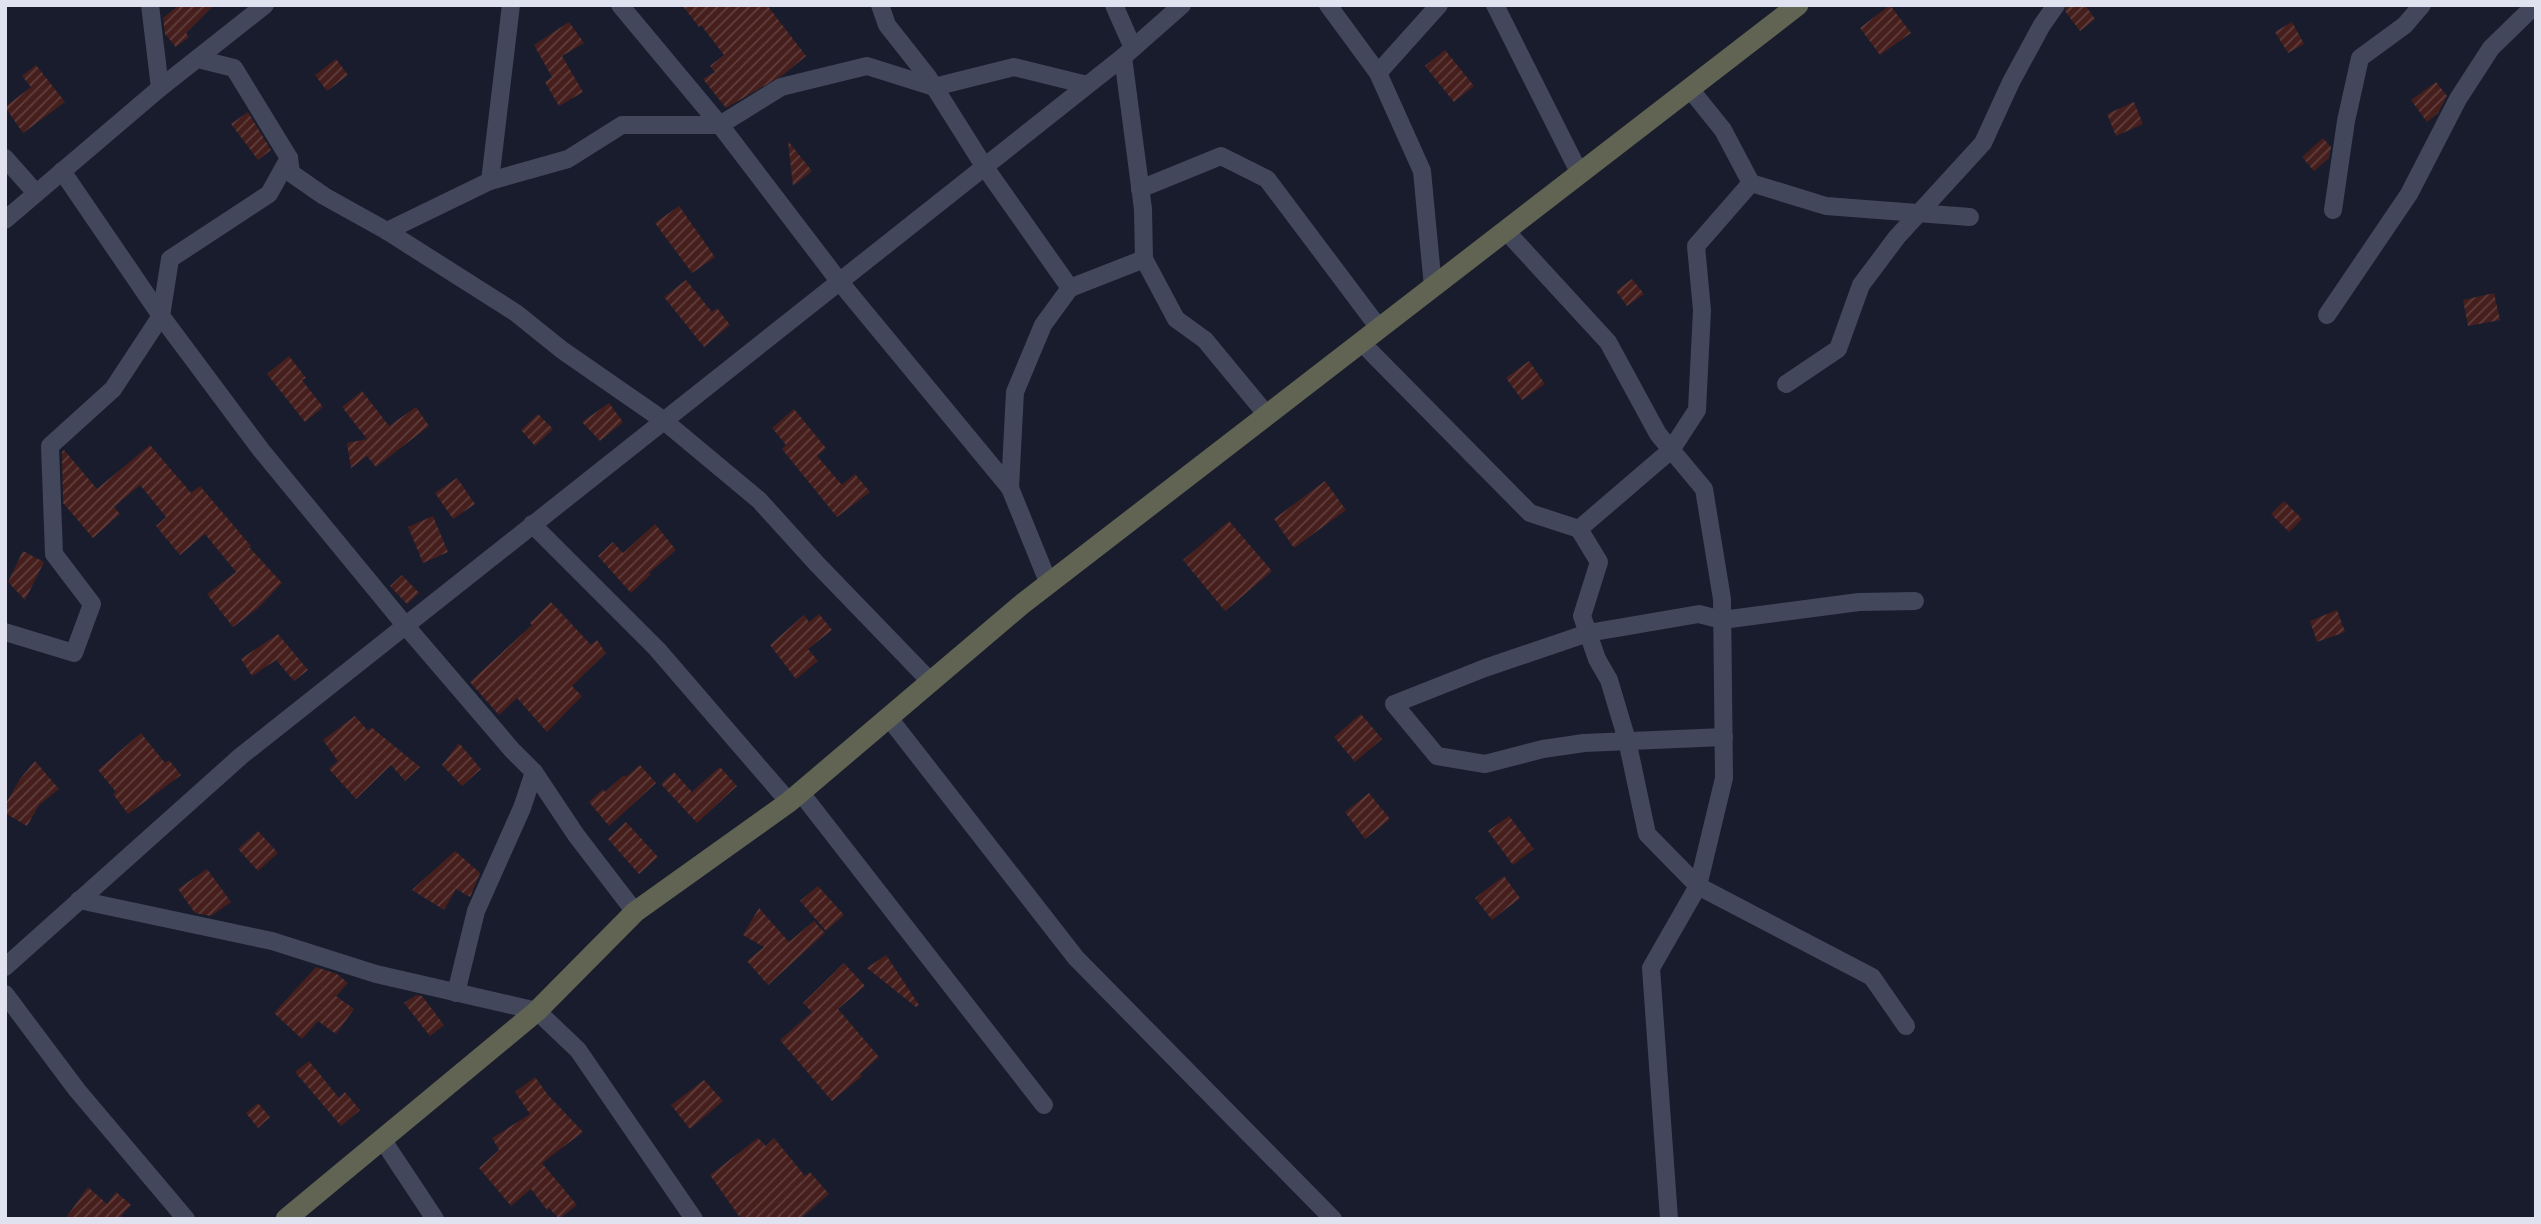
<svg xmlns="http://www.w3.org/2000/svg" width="2541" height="1224" viewBox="0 0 2541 1224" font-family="Montserrat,sans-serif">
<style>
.building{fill:url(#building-hatch)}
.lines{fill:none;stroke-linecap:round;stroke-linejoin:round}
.minor{stroke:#42475b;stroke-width:18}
.secondary{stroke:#616452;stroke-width:21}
</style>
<defs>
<pattern id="building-hatch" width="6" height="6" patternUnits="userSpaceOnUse" patternTransform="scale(1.75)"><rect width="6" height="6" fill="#461f1d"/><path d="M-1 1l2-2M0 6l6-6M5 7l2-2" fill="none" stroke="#603f3e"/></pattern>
</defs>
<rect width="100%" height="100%" fill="#181c2d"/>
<g class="building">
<path d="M179,5H214L186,33L189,37L176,47L165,34L163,18Z"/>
<path d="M682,5H767L806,56L783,75L726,108L703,79L715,72L710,66L724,55L701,25L699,27Z"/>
<path d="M1890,5L1911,33L1880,55L1860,28Z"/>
<path d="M2067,5H2085L2095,19L2080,31L2065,11Z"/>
<path d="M569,22L584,43L562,56L583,92L559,106L545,82L552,77L534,45Z"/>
<path d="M2292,22L2304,44L2288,53L2275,32Z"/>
<path d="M1445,50L1474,86L1454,102L1425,66Z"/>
<path d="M336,59L348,75L327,91L315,75Z"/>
<path d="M36,65L65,102L23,133L5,107L31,87L22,76Z"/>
<path d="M2436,82L2447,96L2438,113L2427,122L2411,100Z"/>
<path d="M2134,102L2143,124L2116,136L2107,114Z"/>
<path d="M248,112L271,150L258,160L231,124Z"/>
<path d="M2323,138L2331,147L2329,158L2314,171L2302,157Z"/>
<path d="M788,141L812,171L793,186Z"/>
<path d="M679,206L715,257L692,273L655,223Z"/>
<path d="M1632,279L1644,294L1627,306L1616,291Z"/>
<path d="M686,280L712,312L717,308L730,325L704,347L664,297Z"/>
<path d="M2494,293L2500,320L2468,326L2463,300Z"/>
<path d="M289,356L306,378L302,380L323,407L305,422L267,374Z"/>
<path d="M1529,361L1545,384L1522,400L1506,378Z"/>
<path d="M362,391L389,426L416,407L429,426L376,467L367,456L351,468L347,443L367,439L342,407Z"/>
<path d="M609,403L623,422L600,441L582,422Z"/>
<path d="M794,409L826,448L817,456L842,485L855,474L870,492L837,517L782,449L786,445L772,428Z"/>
<path d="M538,414L553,429L535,446L521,430Z"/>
<path d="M150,445L191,493L200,486L251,546L249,547L282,583L258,608L233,627L207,594L236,572L205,534L180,555L156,526L166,517L140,485L114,507L120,514L93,538L63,503L62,452L64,450L97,489Z"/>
<path d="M457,478L475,504L453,519L435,493Z"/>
<path d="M1325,481L1346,510L1294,548L1274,519Z"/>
<path d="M2284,501L2302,519L2289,532L2271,514Z"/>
<path d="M433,516L448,552L423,563L408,527Z"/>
<path d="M1229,521L1272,571L1225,611L1183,560Z"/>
<path d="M655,524L676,550L649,573L651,574L631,593L598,556L613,542L623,553Z"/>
<path d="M23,551L44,562L25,600L8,582Z"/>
<path d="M402,575L419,593L407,604L390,586Z"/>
<path d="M551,602L591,645L597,640L606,653L572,686L582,696L547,732L517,698L499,715L470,682L532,625L530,623Z"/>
<path d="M2337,610L2345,632L2317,642L2310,621Z"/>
<path d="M819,614L832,630L808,649L818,661L796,679L770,645L804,615L809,622Z"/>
<path d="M278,634L308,670L294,681L276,660L252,676L241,659Z"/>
<path d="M1361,714L1382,739L1355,762L1334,737Z"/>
<path d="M355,716L368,731L371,727L420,767L405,781L391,765L356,799L329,769L338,761L323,740Z"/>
<path d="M141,733L165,763L169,760L181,775L128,814L113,794L116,792L98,770Z"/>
<path d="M459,743L481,769L462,786L442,765Z"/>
<path d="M35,761L59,789L39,805L27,826L5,813V805L20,779Z"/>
<path d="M640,765L656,783L609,826L589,802L603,789L605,792L624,775L626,777Z"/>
<path d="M720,767L737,786L697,823L661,784L674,772L692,792Z"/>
<path d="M1369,793L1390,819L1365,839L1345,812Z"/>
<path d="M1509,816L1534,849L1513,865L1488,831Z"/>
<path d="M626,822L658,857L639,874L608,839Z"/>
<path d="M258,831L278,853L258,871L238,849Z"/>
<path d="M455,851L480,873L470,897L456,889L444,910L412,890Z"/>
<path d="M207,869L231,902L211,916L195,913L178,889Z"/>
<path d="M1504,876L1520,898L1492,920L1475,898Z"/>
<path d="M818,886L844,915L826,931L800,901Z"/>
<path d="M759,908L789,942L814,921L825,933L768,985L747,961L764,947L743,935Z"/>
<path d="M886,955L919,1005L916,1007L867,968Z"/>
<path d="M844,963L865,986L838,1009L879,1057L860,1074L862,1076L832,1101L780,1040L812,1012L803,1003Z"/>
<path d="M316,967L337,974L348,983L336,996L354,1009L336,1034L318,1021L302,1039L274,1013Z"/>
<path d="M416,995L422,996L444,1025L430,1036L404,1003Z"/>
<path d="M309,1061L339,1098L345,1092L360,1110L341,1126L295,1072Z"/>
<path d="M535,1077L548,1095L583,1132L542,1163L577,1205L559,1219L549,1208L547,1210L531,1189L511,1206L479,1168L499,1150L492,1138L530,1114L515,1092Z"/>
<path d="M704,1080L723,1101L690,1129L671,1105Z"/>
<path d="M258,1103L270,1117L258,1128L246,1113Z"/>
<path d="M758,1138L766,1146L774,1138L805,1176L810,1172L829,1194L800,1219H741L710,1175Z"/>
<path d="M88,1187L107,1204L116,1192L131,1205L121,1216L124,1219H65Z"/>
</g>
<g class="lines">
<g class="minor">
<path d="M150,5L160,88"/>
<path d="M620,5L720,125L839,281L1010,488"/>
<path d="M880,5L887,25L928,77L984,166L1070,288L1043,325L1015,392L1010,488L1049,584"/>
<path d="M1114,5L1133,48"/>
<path d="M1328,5L1378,73L1422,171L1433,287"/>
<path d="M1495,5L1580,174"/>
<path d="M1123,57L1143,209L1144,259L1176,319L1205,340L1267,415"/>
<path d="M198,59L234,68L289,158L291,173L324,196L387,231L516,313L562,350L663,420L759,500L817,564L931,682"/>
<path d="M1378,73L1439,5"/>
<path d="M1690,89L1723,130L1751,183L1826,206L1970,217"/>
<path d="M5,158L36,193"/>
<path d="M62,171L161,316L261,450L405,625L512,750L534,772L576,835L635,912"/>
<path d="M490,181L511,5"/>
<path d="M1140,189L1221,156L1267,179L1379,328"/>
<path d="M2333,210L2346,121L2360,58L2405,25L2422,5"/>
<path d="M5,220L160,88L265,5"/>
<path d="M387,231L490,181L568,159L622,125H720L781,87L867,66L934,87L1014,67L1087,85"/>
<path d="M1506,231L1608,342L1658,434L1704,489L1722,599L1724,778L1698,886L1651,968L1669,1219"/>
<path d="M1070,288L1144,259"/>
<path d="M2327,315L2409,194L2458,99L2491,48L2528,12"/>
<path d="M1361,342L1530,513L1579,529L1599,562L1582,616L1597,659L1609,680L1627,740L1647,834L1698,886L1872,977L1906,1026"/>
<path d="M1786,384L1838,349L1861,285L1897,237L1983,143L2011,82L2042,25L2056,5"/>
<path d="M532,524L657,649L789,802"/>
<path d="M1579,529L1671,450L1697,410L1702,310L1696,246L1751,183"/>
<path d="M5,632L74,653L92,604L54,554L50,446L113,389L161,316L170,259L269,194L289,158"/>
<path d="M889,718L1076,958L1333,1219"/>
<path d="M1724,737L1584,743L1543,749L1485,764L1437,756L1394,704L1485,668L1588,633L1699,614L1722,620L1859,602L1915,601"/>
<path d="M801,793L1044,1105"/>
<path d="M79,900L272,941L376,974L537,1011L578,1050L694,1219"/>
<path d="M5,967L241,756L1123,57L1182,5"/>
<path d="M456,993L476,911L522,808L534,772"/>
<path d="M5,994L77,1090L186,1219"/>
<path d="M382,1139L435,1219"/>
</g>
<path class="secondary" d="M286,1219L537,1011L635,912L789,802L1021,605L1798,5"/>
</g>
<rect width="2541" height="1224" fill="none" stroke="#e0e3ef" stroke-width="14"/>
</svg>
